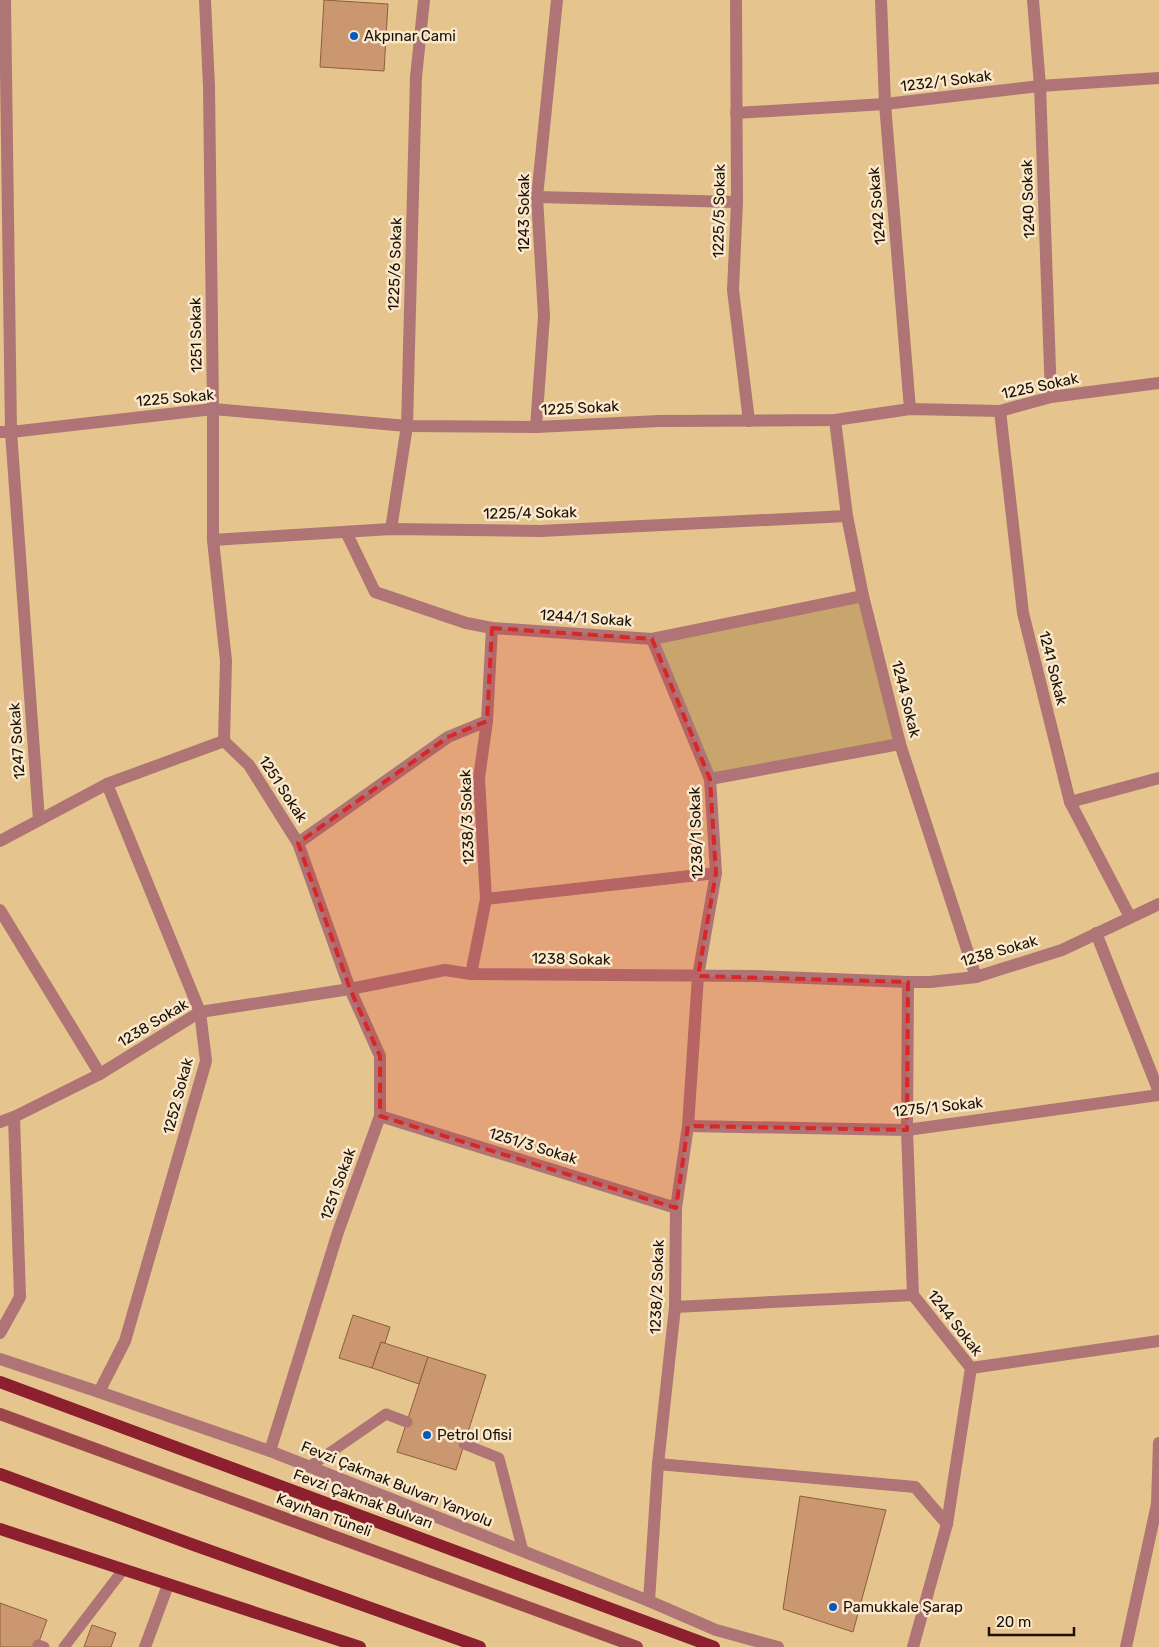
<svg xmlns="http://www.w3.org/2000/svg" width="1159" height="1647" viewBox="0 0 1159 1647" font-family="Rubik,sans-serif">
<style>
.green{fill:#c8a56d}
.building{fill:#ca9771;stroke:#8d5f3a}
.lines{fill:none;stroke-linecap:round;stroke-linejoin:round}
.service{stroke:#af7475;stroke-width:11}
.minor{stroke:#af7475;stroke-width:12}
.tertiary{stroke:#af7475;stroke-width:12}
.secondary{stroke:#9c474c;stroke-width:12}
.primary{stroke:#8c202f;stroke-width:12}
.marked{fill:#d62828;fill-opacity:0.2;stroke:#d62828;stroke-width:4;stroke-dasharray:10 6;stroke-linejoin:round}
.poi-dot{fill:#0359c2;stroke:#f9e8cd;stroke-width:2}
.labels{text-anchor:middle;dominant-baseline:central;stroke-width:5;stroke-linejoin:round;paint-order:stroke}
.poi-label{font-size:15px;fill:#1c1000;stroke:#f9e8cd;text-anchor:start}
.street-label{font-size:15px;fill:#1c1000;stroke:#f9e8cd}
</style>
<rect width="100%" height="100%" fill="#e6c48e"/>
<path class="green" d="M863,596L900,744L710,779L652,639Z"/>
<g class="building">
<path d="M324,0L388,4L384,71L320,67Z"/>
<path d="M353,1315L390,1327L385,1343L381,1342L372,1368L339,1358Z"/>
<path d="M381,1342L428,1357L419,1384L372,1368Z"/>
<path d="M428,1357L486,1375L456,1470L397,1452Z"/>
<path d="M800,1496L886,1510L853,1632L783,1609Z"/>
<path d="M0,1603L47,1620L37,1647H0Z"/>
<path d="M92,1625L116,1633L111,1647H84Z"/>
</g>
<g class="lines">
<g class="service">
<path d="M464,1444L499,1458L523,1551"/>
<path d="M309,1467L386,1414L407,1422"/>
<path d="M38,1645L44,1647"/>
<path d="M64,1647L123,1570"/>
</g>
<g class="minor">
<path d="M5,0L11,432L39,820"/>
<path d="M205,0L209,87L213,409V540L226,661L224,741L249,765L298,843L350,989L380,1056V1116L338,1232L270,1451"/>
<path d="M736,0L737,202L733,290L749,421"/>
<path d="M881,0L885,104L910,409"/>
<path d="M1033,0L1040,86L1051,397"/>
<path d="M736,113L885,104L1040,86L1159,78"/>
<path d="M537,197L737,202"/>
<path d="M1000,411L1023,613L1070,802L1130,917"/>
<path d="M835,420L847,516L863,596L900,744L976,977"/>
<path d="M536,427L544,316L537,197L557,0"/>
<path d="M391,529L407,426L416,77L424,0"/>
<path d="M346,532L375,592L466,623L492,628L652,639L863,596"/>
<path d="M213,540L391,529L540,531L847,516"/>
<path d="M710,779L900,744"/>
<path d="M1070,802L1159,778"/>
<path d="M0,841L107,784L224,741"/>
<path d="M298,843L448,737L487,721"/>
<path d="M486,899L716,873"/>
<path d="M0,910L100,1074"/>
<path d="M1096,933L1159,1092"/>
<path d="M471,974L486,899L479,778L487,721L492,628"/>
<path d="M908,982L907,1130L913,1295L971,1368L947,1524L913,1647"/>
<path d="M380,1116L676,1208"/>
<path d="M0,1122L14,1117L100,1074L200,1012L350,989L445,970L471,974L755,976L908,982H930L976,977L1062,950L1159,904"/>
<path d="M688,1126L907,1130L1159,1095"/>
<path d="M675,1307L913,1295"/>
<path d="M0,1333L20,1297L14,1117"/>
<path d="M0,1359L99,1392L270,1451L649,1601L716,1630L778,1647"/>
<path d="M971,1368L1159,1341"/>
<path d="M99,1392L125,1341L206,1061L200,1012L107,784"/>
<path d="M658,1464L915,1487L947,1524"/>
<path d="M649,1601L658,1464L675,1307L676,1208L688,1126L698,976L716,873L710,779L652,639"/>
<path d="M145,1647L168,1585"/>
<path d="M1126,1647L1157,1504L1159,1443"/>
</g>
<path class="tertiary" d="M0,432H11L213,409L407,426L536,427L659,421L835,420L910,409L1000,411L1051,397L1159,383"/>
<path class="secondary" d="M0,1414L637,1647"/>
<g class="primary">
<path d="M0,1382L714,1647"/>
<path d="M0,1474L191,1544L480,1647"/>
<path d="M0,1529L360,1647"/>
</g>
</g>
<path class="marked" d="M492,628L652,639L710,779L716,873L698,976L908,982L907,1130L688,1126L676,1208L380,1116V1056L350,989L298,843L448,737L487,721Z"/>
<g class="poi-dot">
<circle cx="354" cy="36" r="5"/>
<circle cx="427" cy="1435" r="5"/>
<circle cx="833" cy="1607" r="5"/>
</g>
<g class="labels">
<g class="poi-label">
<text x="364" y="36">Akpınar Cami</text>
<text x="437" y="1435">Petrol Ofisi</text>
<text x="843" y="1607">Pamukkale Şarap</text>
</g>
<g class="street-label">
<text transform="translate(946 81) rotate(-7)">1232/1 Sokak</text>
<text transform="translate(1028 199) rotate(-92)">1240 Sokak</text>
<text transform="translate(877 206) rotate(-95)">1242 Sokak</text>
<text transform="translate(719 211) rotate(-89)">1225/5 Sokak</text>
<text transform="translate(524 213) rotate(-90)">1243 Sokak</text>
<text transform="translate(395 264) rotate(-88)">1225/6 Sokak</text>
<text transform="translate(196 335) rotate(-91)">1251 Sokak</text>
<text transform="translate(1040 386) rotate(-12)">1225 Sokak</text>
<text transform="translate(175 398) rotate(-5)">1225 Sokak</text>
<text transform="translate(580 408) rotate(-3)">1225 Sokak</text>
<text transform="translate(530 513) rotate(-1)">1225/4 Sokak</text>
<text transform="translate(586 618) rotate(4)">1244/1 Sokak</text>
<text transform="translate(1053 668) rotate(76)">1241 Sokak</text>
<text transform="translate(906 699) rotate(76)">1244 Sokak</text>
<text transform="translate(17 741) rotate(-94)">1247 Sokak</text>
<text transform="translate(283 789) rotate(57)">1251 Sokak</text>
<text transform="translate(467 817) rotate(-92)">1238/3 Sokak</text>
<text transform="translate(696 833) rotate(-92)">1238/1 Sokak</text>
<text transform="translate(999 951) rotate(-16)">1238 Sokak</text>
<text transform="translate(571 959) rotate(1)">1238 Sokak</text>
<text transform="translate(153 1023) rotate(-31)">1238 Sokak</text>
<text transform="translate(178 1096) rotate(-75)">1252 Sokak</text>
<text transform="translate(938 1107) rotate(-6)">1275/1 Sokak</text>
<text transform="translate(533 1146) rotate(17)">1251/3 Sokak</text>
<text transform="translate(338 1184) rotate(-70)">1251 Sokak</text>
<text transform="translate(657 1287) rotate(-88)">1238/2 Sokak</text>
<text transform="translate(955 1323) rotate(52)">1244 Sokak</text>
<text transform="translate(397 1484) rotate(22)">Fevzi Çakmak Bulvarı Yanyolu</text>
<text transform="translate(363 1499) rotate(20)">Fevzi Çakmak Bulvarı</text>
<text transform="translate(324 1515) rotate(20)">Kayıhan Tüneli</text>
</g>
</g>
<path d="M989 1627v8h85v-8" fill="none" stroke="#1c1000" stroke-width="2.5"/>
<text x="996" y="1627" font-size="15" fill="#1c1000" stroke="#f9e8cd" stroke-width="4" paint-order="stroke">20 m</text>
</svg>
